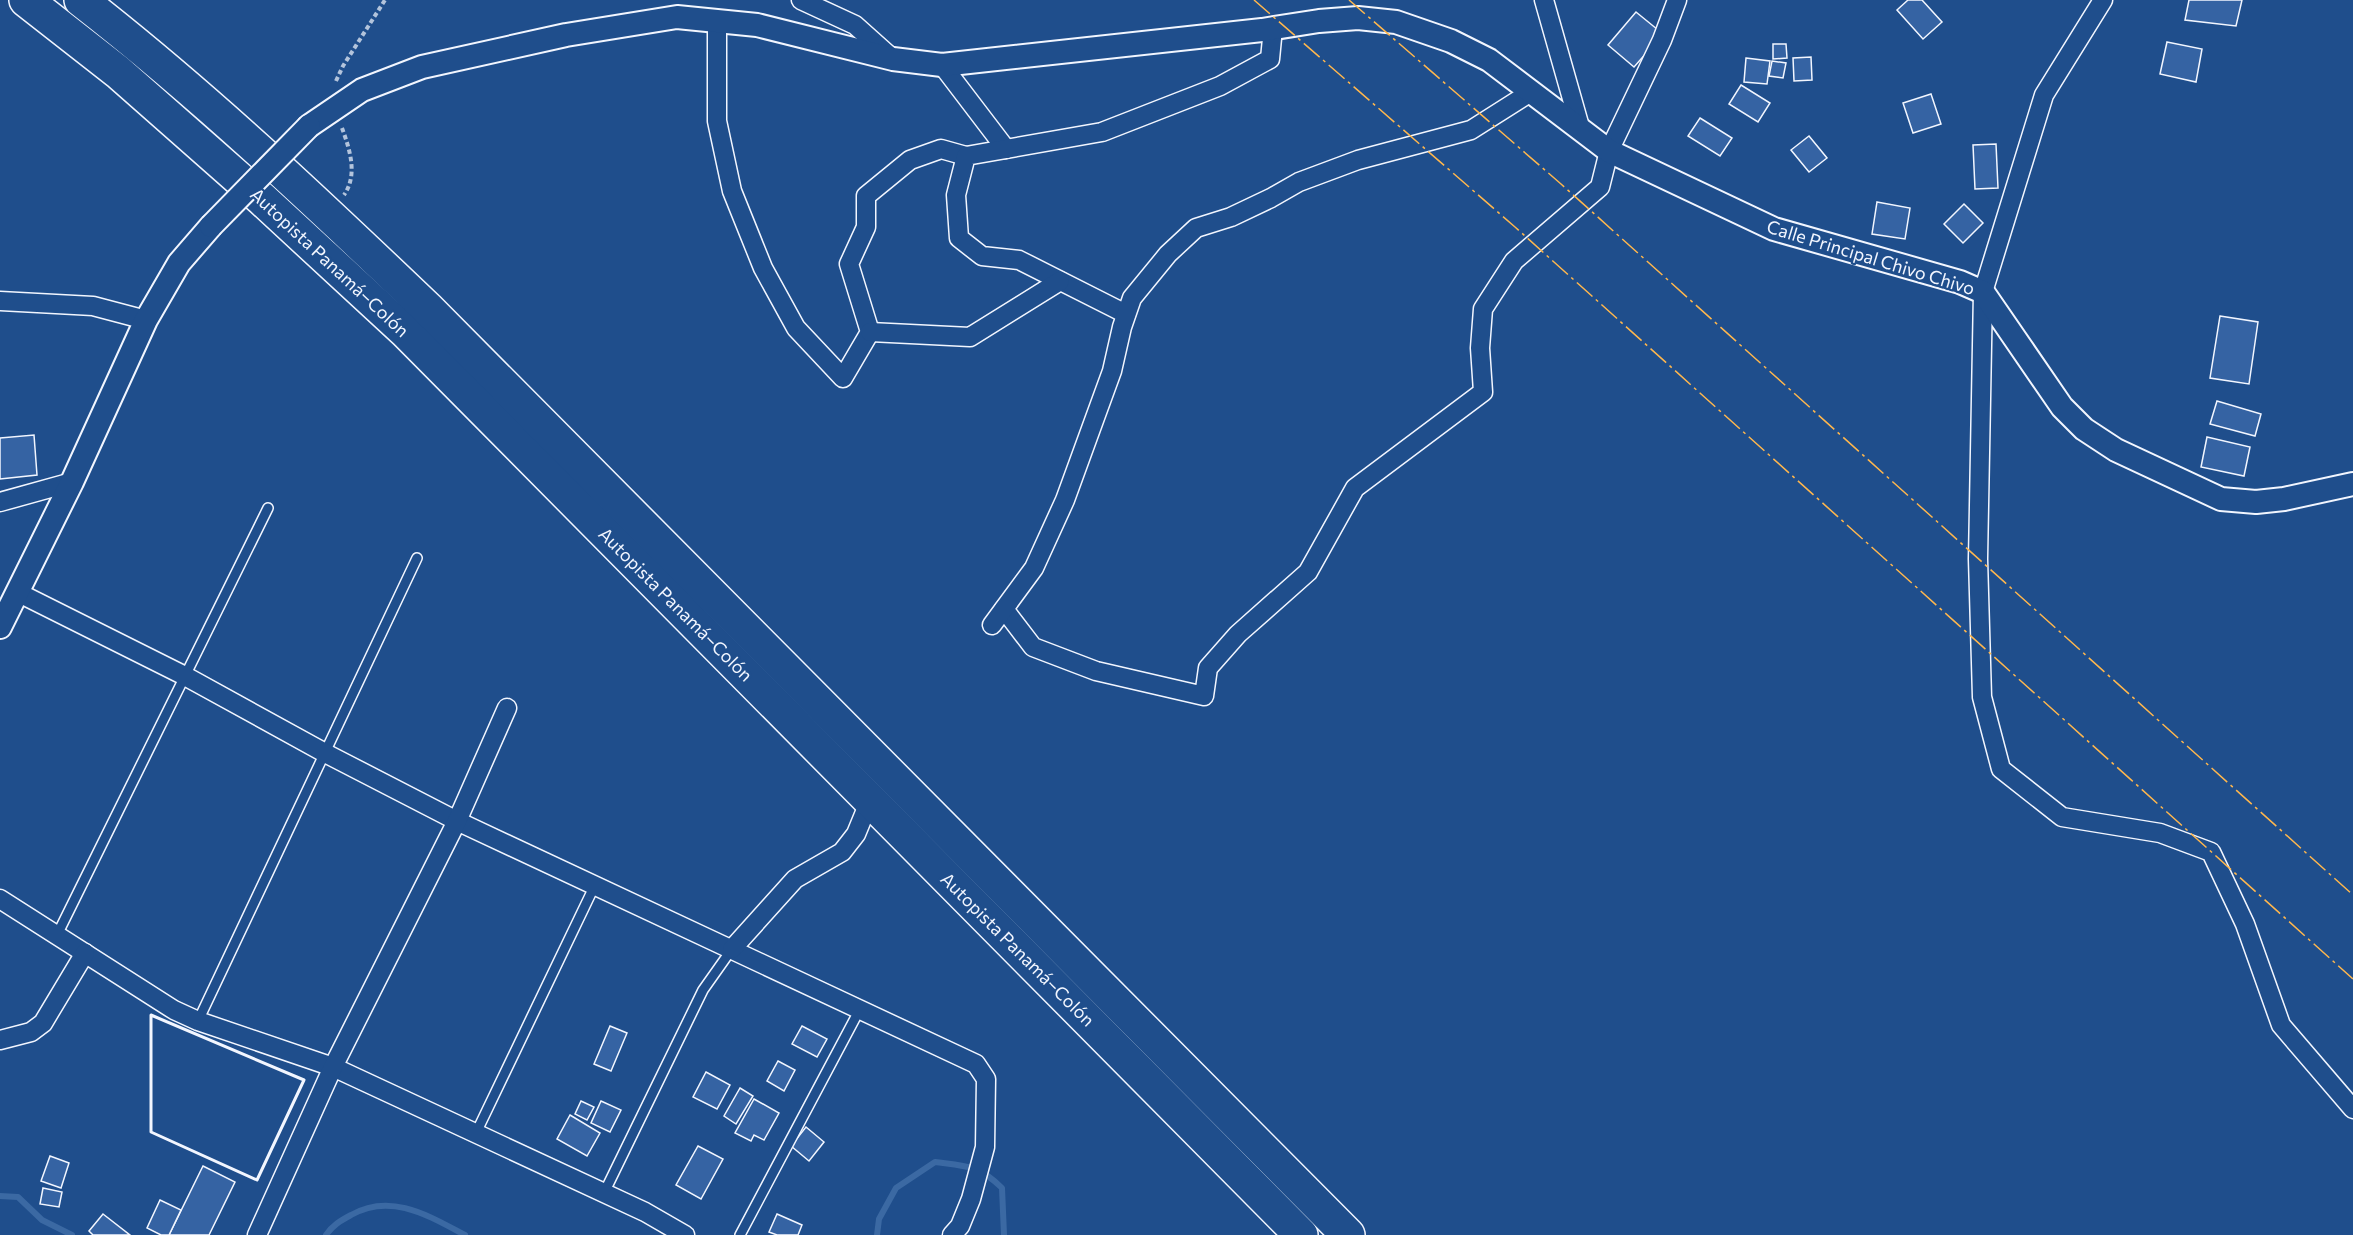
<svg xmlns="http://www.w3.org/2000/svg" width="2353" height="1235" viewBox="0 0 2353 1235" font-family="Commissioner,sans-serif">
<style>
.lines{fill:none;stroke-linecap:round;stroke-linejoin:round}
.stream{stroke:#3b69a3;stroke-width:6}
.building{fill:#3563a3;stroke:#f2f6ff;stroke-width:1.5}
.service-casing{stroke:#f2f6ff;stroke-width:12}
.minor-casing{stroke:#f2f6ff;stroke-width:21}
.tertiary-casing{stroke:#f2f6ff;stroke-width:26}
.motorway-casing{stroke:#f2f6ff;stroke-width:36}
.path{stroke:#b3c4dc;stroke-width:4;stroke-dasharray:4.5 3;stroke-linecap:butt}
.service{stroke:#1f4e8c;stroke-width:9}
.minor{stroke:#1f4e8c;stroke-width:18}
.tertiary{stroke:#1f4e8c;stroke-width:22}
.motorway{stroke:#1f4e8c;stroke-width:33}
.tertiary-bridge-casing{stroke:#f2f6ff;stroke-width:26;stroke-linecap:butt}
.tertiary-bridge{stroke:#1f4e8c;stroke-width:22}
.wall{stroke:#f2f6ff;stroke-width:3}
.power{stroke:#ffb74d;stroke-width:1.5;stroke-dasharray:21 4.5 3 4.5;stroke-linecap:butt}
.labels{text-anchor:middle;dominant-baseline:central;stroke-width:4.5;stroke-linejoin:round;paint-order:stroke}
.street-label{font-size:18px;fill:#f2f6ff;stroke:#1f4e8c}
</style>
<rect width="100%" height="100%" fill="#1f4e8c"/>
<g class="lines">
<g class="stream">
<path d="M0,1196L18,1197L42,1220L72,1235"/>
<path d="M326,1235C333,1225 340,1221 351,1215C391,1192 429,1216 465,1235"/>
<path d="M877,1235L879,1219L896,1188L935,1162C965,1166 979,1165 1002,1188L1004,1235"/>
</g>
</g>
<g class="building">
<path d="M1908,0H1922L1942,22L1923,39L1897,10Z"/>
<path d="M2189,0H2242L2236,26L2185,20Z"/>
<path d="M1636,12L1663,34L1634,67L1608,45Z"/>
<path d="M2167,42L2202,49L2196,82L2160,74Z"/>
<path d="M1773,44H1786L1787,58L1773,59Z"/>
<path d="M1811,57L1812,80L1794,81L1793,58Z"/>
<path d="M1746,58L1770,61L1767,84L1744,82Z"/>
<path d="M1772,61L1786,63L1783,78L1769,76Z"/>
<path d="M1741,85L1770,103L1758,122L1729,104Z"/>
<path d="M1931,94L1941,124L1913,133L1903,103Z"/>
<path d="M1700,118L1732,138L1720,156L1688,136Z"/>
<path d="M1809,136L1827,158L1809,172L1791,150Z"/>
<path d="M1996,144L1998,188L1975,189L1973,145Z"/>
<path d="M1877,202L1910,208L1905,239L1872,234Z"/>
<path d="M1964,204L1983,223L1963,243L1944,224Z"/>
<path d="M2220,316L2258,322L2249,384L2210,378Z"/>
<path d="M2217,401L2261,414L2255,436L2210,424Z"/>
<path d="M34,435L37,475L0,479V438Z"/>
<path d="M2207,437L2250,447L2244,476L2201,467Z"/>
<path d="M610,1026L627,1033L611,1071L594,1064Z"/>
<path d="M802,1026L827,1039L817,1057L792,1044Z"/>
<path d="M778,1061L795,1070L784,1091L767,1081Z"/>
<path d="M706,1072L730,1085L717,1109L693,1097Z"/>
<path d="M740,1088L753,1096L736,1124L724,1116Z"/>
<path d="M754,1099L779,1113L764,1140L754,1135L751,1141L735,1133Z"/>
<path d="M581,1101L594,1107L587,1120L575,1114Z"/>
<path d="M601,1101L621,1110L610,1132L591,1123Z"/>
<path d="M570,1115L600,1133L587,1156L557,1139Z"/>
<path d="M806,1127L824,1142L809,1161L791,1146Z"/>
<path d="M698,1146L723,1159L701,1199L676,1185Z"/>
<path d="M50,1156L69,1163L61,1188L41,1181Z"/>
<path d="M203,1166L235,1182L209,1235H169Z"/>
<path d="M43,1188L62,1192L59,1207L40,1204Z"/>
<path d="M160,1200L181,1210L169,1235H161L147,1228Z"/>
<path d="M103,1214L130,1235H93L89,1231Z"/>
<path d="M777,1214L802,1225L798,1235H777L769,1232Z"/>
</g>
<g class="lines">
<g class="service-casing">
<g id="service">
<path d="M57,935L268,508"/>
<path d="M198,1021L417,558"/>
<path d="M476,1133L595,885"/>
<path d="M604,1193L703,990L732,949"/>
<path d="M740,1235L860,1009"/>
</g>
</g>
<g class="minor-casing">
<g id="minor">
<path d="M801,0L855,25L893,59"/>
<path d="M1544,0L1580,127"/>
<path d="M2103,0L2044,95L1983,292L1978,559L1982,697L2001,769L2062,817L2160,833L2211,852L2245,924L2281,1025L2353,1109"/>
<path d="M717,21V121L732,191L763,268L796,328L843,378L870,332L849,264L866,227V196L910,160L941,149L966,156"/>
<path d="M942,65L1006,149"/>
<path d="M0,301L93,306L146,320"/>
<path d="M1126,314L1019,260L982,256L959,238L956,195L966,156L1102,132L1220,86L1270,59L1273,28"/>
<path d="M870,332L970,337L1060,281"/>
<path d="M0,502L72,482"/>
<path d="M17,592L185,676L325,753L457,821L976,1064L986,1079L985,1147L971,1199L960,1226L952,1235"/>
<path d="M1004,609L1033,647L1096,671L1204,696L1208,668L1238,634L1308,572L1355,488L1483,392L1480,348L1483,309L1514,261L1600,187L1609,151L1662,40L1677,0"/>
<path d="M992,625L1034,568L1065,500L1112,371L1122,327L1132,298L1168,254L1196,228L1231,217L1271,198L1299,182L1358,160L1471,130L1531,92"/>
<path d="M0,899L174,1010L198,1021L333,1067L645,1212L685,1235"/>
<path d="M732,949L795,879L842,852L856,834L870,800"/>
<path d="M0,1040L31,1032L43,1023L85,953"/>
<path d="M257,1235L333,1067L457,821L507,708"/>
</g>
</g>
<g class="tertiary-casing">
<g id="tertiary">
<path d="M309,126L362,90L422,67L566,35L677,17L757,25L893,59L942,65L1262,30L1319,21L1358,18L1396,22L1451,41L1489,60L1609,151L1774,229L1960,282L1983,292L2062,407L2084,429L2116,450L2221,499L2256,502L2284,499L2353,484"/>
<path d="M0,627L72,482L146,320L179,263L211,226"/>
</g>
</g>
<g class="motorway-casing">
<g id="motorway">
<path d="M26,0L118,72L262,199L406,332L1301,1235"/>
<path d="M81,0C203,95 315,201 427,308L1348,1235"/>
</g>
</g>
<g class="path">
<path d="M336,81L343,66L385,0"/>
<path d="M342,128C350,150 358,175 344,195"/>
</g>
<use href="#service" class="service"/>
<use href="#minor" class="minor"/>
<use href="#tertiary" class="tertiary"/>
<use href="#motorway" class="motorway"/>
<g class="tertiary-bridge-casing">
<path id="tertiary-bridge" d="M211,226L309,126"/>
</g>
<use href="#tertiary-bridge" class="tertiary-bridge"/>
<path class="wall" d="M151,1015L304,1080L257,1180L151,1132Z"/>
<g class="power">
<path d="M1254,0L1515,227L2353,979"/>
<path d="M1349,0L1561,184L2353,895"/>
</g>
</g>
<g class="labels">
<g class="street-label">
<text transform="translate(1871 257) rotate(17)">Calle Principal Chivo Chivo</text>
<text transform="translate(330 262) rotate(43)">Autopista Panamá–Colón</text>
<text transform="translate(676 604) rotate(45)">Autopista Panamá–Colón</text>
<text transform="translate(1018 949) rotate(45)">Autopista Panamá–Colón</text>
</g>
</g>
</svg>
